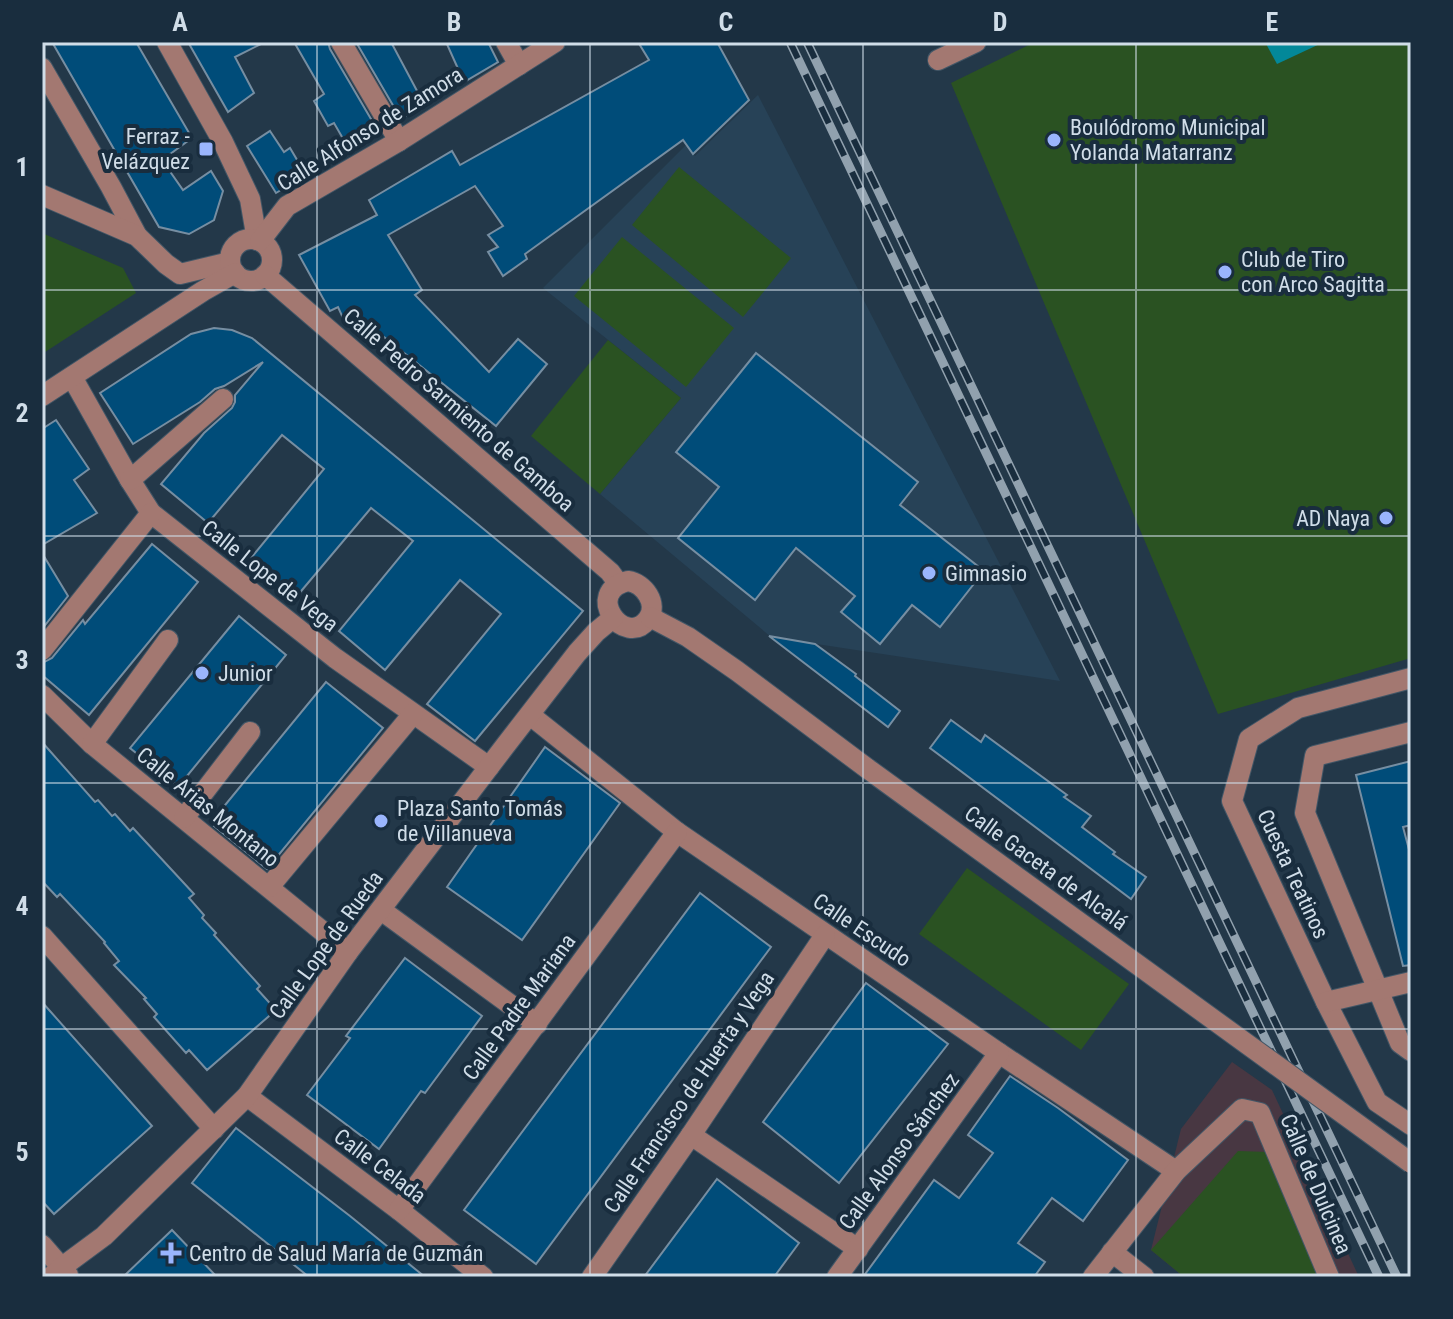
<svg xmlns="http://www.w3.org/2000/svg" width="1453" height="1319" viewBox="0 0 1453 1319" font-family="'Roboto Condensed',sans-serif">
<style>
.industrial{fill:#483742}
.built{fill:#274257}
.green{fill:#2a5222}
.water{fill:#038899}
.building{fill:#004c79;stroke:#768ea2;stroke-width:2}
.lines{fill:none;stroke-linecap:round;stroke-linejoin:round}
.minor-casing{stroke:#425666;stroke-width:22}
.minor{stroke:#a37871;stroke-width:20}
.rail-casing{stroke:#91a1ae;stroke-width:9}
.rail{stroke:#192d3e;stroke-width:6;stroke-dasharray:18;stroke-linecap:butt}
.minor-bridge-casing{stroke:#425666;stroke-width:22;stroke-linecap:butt}
.minor-bridge{stroke:#a37871;stroke-width:20}
.grid{fill:none;stroke:#d0dde8;stroke-width:2;stroke-opacity:0.55}
.poi-dot{fill:#9ab5fd;stroke:#192d3e;stroke-width:3}
.labels{text-anchor:middle;dominant-baseline:central;stroke-width:8;stroke-linejoin:round;paint-order:stroke}
.poi-label{font-size:22px;fill:#d0dde8;stroke:#192d3e;text-anchor:start}
.street-label{font-size:22px;fill:#d0dde8;stroke:#192d3e}
.neatline{fill:none;stroke:#d0dde8;stroke-width:3}
.grid-label{font-size:26px;text-anchor:middle;font-weight:bold;fill:#d0dde8}
</style>
<rect width="100%" height="100%" fill="#233849"/>
<path class="industrial" d="M1232,1062L1272,1090L1359,1277H1184L1151,1250L1181,1129Z"/>
<path class="built" d="M758,95L1060,681L790,640L783,647L600,494L681,398L543,288L686,145L695,156Z"/>
<g class="green">
<path d="M1035,42H1411V658L1218,714L951,83Z"/>
<path d="M679,167L791,258L743,317L632,225Z"/>
<path d="M42,233L123,268L136,293L42,354Z"/>
<path d="M622,237L734,328L686,387L574,296Z"/>
<path d="M608,340L681,398L600,494L531,436Z"/>
<path d="M967,868L1129,984L1081,1050L919,934Z"/>
<path d="M1238,1151L1269,1152L1321,1277H1184L1151,1250Z"/>
</g>
<path class="water" d="M1265,42H1324L1277,64Z"/>
<g class="building">
<path d="M52,42H136L192,138L162,160L183,190L211,171L223,191L214,220L189,234L159,227Z"/>
<path d="M188,42H265L235,57L254,93L228,112Z"/>
<path d="M294,42H328L330,49L378,131L349,149L334,123L328,126L314,101L324,94Z"/>
<path d="M356,42H391L424,104L401,119Z"/>
<path d="M446,42H488L498,62L464,82Z"/>
<path d="M638,42H717L749,100L693,154L683,140L525,254L527,259L503,276L488,252L498,247L488,235L503,226L475,186L388,235L422,290L415,295L489,372L518,339L547,364L496,426L384,337L373,344L367,332L363,335L357,325L352,327L348,316L343,318L338,307L330,311L299,255L377,215L369,200L452,151L460,165L649,60Z"/>
<path d="M270,131L284,152L290,148L306,175L276,193L247,146Z"/>
<path d="M214,328L232,330L252,338L583,611L475,741L427,704L501,614L460,580L385,670L339,631L413,541L371,508L297,596L251,558L324,469L282,435L208,523L161,484L204,433L232,408L235,402V395L263,362L224,386L215,389L200,402L133,444L100,393L191,334Z"/>
<path d="M756,353L918,482L900,505L984,571L940,627L912,605L880,644L841,612L855,596L796,548L755,600L678,538L719,487L676,452Z"/>
<path d="M56,420L89,469L74,480L97,513L42,545V429Z"/>
<path d="M152,544L198,582L89,715L42,675V663L52,658L83,620L85,624Z"/>
<path d="M42,553L68,596L42,629Z"/>
<path d="M239,616L286,655L178,787L130,748Z"/>
<path d="M769,636L815,644L856,674L855,676L900,711L888,727Z"/>
<path d="M326,682L383,728L267,869L214,826L215,824L212,821Z"/>
<path d="M951,720L981,742L985,735L1067,795L1064,797L1091,816L1082,827L1115,852L1113,854L1146,877L1131,899L930,748Z"/>
<path d="M42,742L95,802L98,800L112,816L115,814L130,831L133,828L194,894L189,898L204,915L202,918L216,933L214,935L260,986L257,989L276,1010L207,1070L189,1050L186,1053L154,1017L157,1014L144,999L146,998L114,965L119,961L104,943L105,942L60,894L57,897L42,881Z"/>
<path d="M545,747L620,803L522,940L447,887Z"/>
<path d="M1411,761V825L1403,827L1411,857V965L1403,966L1356,775Z"/>
<path d="M700,893L771,947L536,1264L464,1210Z"/>
<path d="M405,958L482,1016L425,1093L421,1091L379,1149L307,1095L350,1038L346,1036Z"/>
<path d="M866,983L948,1044L839,1183L763,1122Z"/>
<path d="M42,1002L152,1126L54,1214L42,1201Z"/>
<path d="M1010,1076L1058,1108L1128,1160L1083,1221L1052,1198L1018,1243L1045,1262L1034,1277H863L934,1180L959,1198L993,1153L968,1135Z"/>
<path d="M236,1128L350,1216L425,1277H309L192,1183Z"/>
<path d="M717,1179L799,1243L774,1277H644Z"/>
<path d="M172,1230L217,1277H123Z"/>
</g>
<g class="lines">
<g class="minor-casing">
<g id="minor">
<path d="M167,42L223,142L250,199L257,240"/>
<path d="M341,42L399,141"/>
<path d="M506,42L519,65"/>
<path d="M938,60L976,42"/>
<path d="M42,68L111,187L137,236"/>
<path d="M42,195L137,236L166,264L180,274L230,262"/>
<circle cx="251" cy="260" r="21"/>
<path d="M260,241L287,206L399,141L555,42"/>
<path d="M265,275L610,572L618,583"/>
<path d="M72,377L130,480L151,513L335,658L489,767"/>
<path d="M42,396L203,291L235,273"/>
<path d="M130,480L223,399"/>
<path d="M628,581C644,583 659,604 648,619C625,650 582,592 628,581Z"/>
<path d="M650,617L688,637L737,671L868,769"/>
<path d="M42,650L151,513"/>
<path d="M1411,678L1298,708L1249,739L1232,801L1326,1002L1377,1102L1411,1125"/>
<path d="M42,695L92,744L348,952"/>
<path d="M530,715L677,832L999,1053L1176,1171"/>
<path d="M1411,732L1315,756L1305,813L1400,1043L1411,1051"/>
<path d="M92,744L168,640"/>
<path d="M184,818L250,732"/>
<path d="M269,887L413,714"/>
<path d="M381,910L537,1024"/>
<path d="M42,936L214,1129"/>
<path d="M1326,1002L1411,982"/>
<path d="M247,1096L399,1210L483,1277"/>
<path d="M691,1135L858,1249"/>
<path d="M399,1210L677,832"/>
<path d="M42,1245L68,1275"/>
<path d="M1112,1252L1144,1277"/>
<path d="M51,1277L62,1267L104,1236L247,1096L348,952L505,746L577,653L596,632L613,618"/>
<path d="M592,1277L691,1135L825,935"/>
<path d="M837,1277L999,1053"/>
<path d="M1093,1277L1176,1171L1242,1109L1260,1113L1329,1277"/>
</g>
</g>
<use href="#minor" class="minor"/>
<g class="rail-casing">
<g id="rail">
<path d="M790,42L1379,1277"/>
<path d="M807,42L1397,1277"/>
</g>
</g>
<use href="#rail" class="rail"/>
<g class="minor-bridge-casing">
<path id="minor-bridge" d="M868,769L1411,1163"/>
</g>
<use href="#minor-bridge" class="minor-bridge"/>
</g>
<path class="grid" d="M317,42V1277M590,42V1277M863,42V1277M1136,42V1277M42,290H1411M42,536H1411M42,783H1411M42,1029H1411"/>
<g class="poi-dot">
<circle cx="1054" cy="140" r="8"/>
<rect x="198" y="141" width="16" height="16" rx="4"/>
<circle cx="1225" cy="272" r="8"/>
<circle cx="1386" cy="518" r="8"/>
<circle cx="929" cy="573" r="8"/>
<circle cx="202" cy="673" r="8"/>
<circle cx="381" cy="821" r="8"/>
<path d="M167 1241h8v8h8v8h-8v8h-8v-8h-8v-8h8z"/>
</g>
<g class="labels">
<g class="poi-label">
<text x="1070" y="127">Boulódromo Municipal<tspan x="1070" dy="25">Yolanda Matarranz</tspan></text>
<text x="190" y="136" text-anchor="end">Ferraz -<tspan x="190" dy="25">Velázquez</tspan></text>
<text x="1241" y="259">Club de Tiro<tspan x="1241" dy="25">con Arco Sagitta</tspan></text>
<text x="1370" y="518" text-anchor="end">AD Naya</text>
<text x="945" y="573">Gimnasio</text>
<text x="218" y="673">Junior</text>
<text x="397" y="808">Plaza Santo Tomás<tspan x="397" dy="25">de Villanueva</tspan></text>
<text x="189" y="1253">Centro de Salud María de Guzmán</text>
</g>
<g class="street-label">
<text transform="translate(370 129) rotate(-32)">Calle Alfonso de Zamora</text>
<text transform="translate(459 410) rotate(41)">Calle Pedro Sarmiento de Gamboa</text>
<text transform="translate(270 576) rotate(38)">Calle Lope de Vega</text>
<text transform="translate(208 807) rotate(39)">Calle Arias Montano</text>
<text transform="translate(1046 868) rotate(36)">Calle Gaceta de Alcalá</text>
<text transform="translate(1293 874) rotate(65)">Cuesta Teatinos</text>
<text transform="translate(862 930) rotate(34)">Calle Escudo</text>
<text transform="translate(326 945) rotate(-54)">Calle Lope de Rueda</text>
<text transform="translate(519 1007) rotate(-54)">Calle Padre Mariana</text>
<text transform="translate(689 1092) rotate(-56)">Calle Francisco de Huerta y Vega</text>
<text transform="translate(899 1151) rotate(-54)">Calle Alonso Sánchez</text>
<text transform="translate(380 1166) rotate(37)">Calle Celada</text>
<text transform="translate(1316 1184) rotate(67)">Calle de Dulcinea</text>
</g>
</g>
<rect width="1453" height="1319" fill="none" stroke="#192d3e" stroke-width="88"/>
<rect x="44" y="44" width="1365" height="1231" class="neatline"/>
<g class="grid-label">
<text x="180" y="31">A</text>
<text x="454" y="31">B</text>
<text x="726" y="31">C</text>
<text x="1000" y="31">D</text>
<text x="1272" y="31">E</text>
<text x="22" y="176">1</text>
<text x="22" y="422">2</text>
<text x="22" y="669">3</text>
<text x="22" y="915">4</text>
<text x="22" y="1161">5</text>
</g>
</svg>
